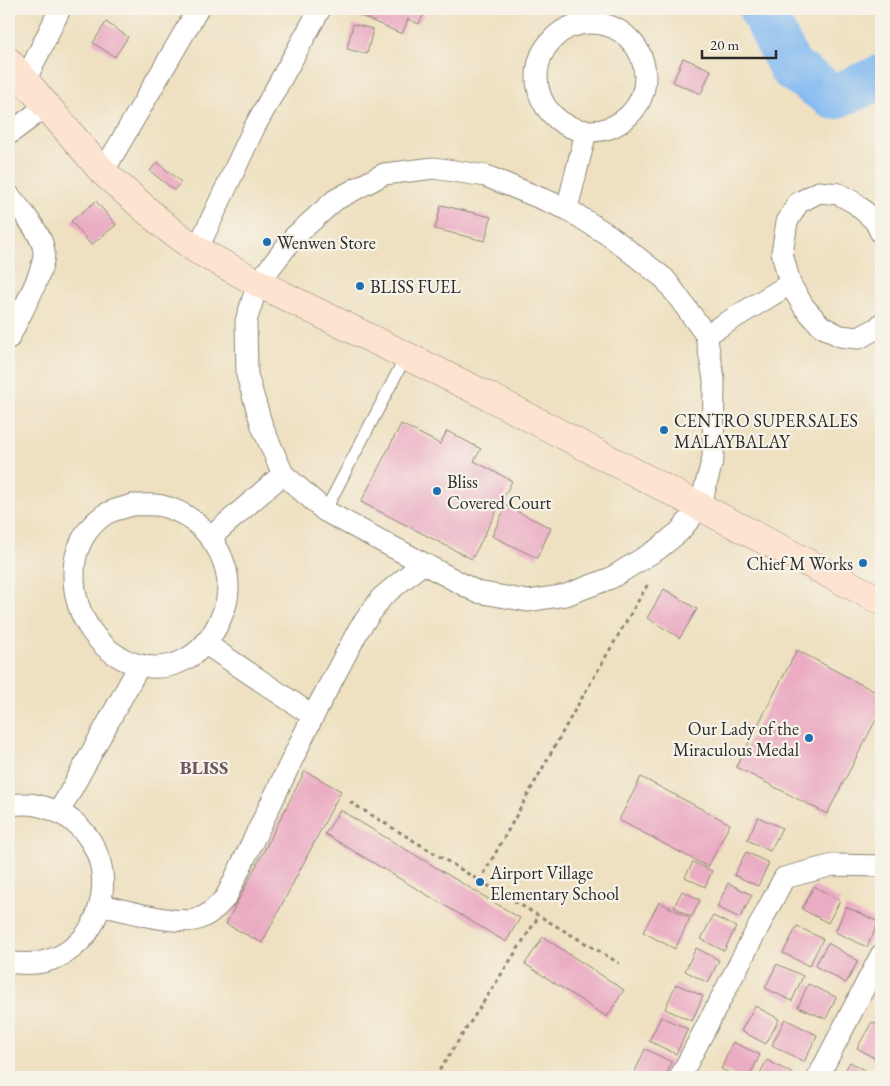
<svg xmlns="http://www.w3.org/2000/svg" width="890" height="1086" viewBox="0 0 890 1086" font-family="'EB Garamond',serif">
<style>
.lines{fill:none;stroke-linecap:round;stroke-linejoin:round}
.river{stroke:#81b9f1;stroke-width:45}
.building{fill:#eaabc3}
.service-casing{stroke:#8c8676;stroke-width:13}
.minor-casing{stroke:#8c8676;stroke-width:23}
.secondary-casing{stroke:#8c8676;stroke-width:29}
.path{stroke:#8c8676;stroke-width:3;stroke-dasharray:4 4;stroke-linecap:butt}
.service{stroke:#fff;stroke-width:11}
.minor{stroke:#fff;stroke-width:21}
.secondary{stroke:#fde4d1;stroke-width:28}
.poi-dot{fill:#1f6fb2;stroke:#f7f3e8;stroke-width:2}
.labels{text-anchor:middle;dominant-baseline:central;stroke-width:4.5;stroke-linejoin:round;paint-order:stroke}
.poi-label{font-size:18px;fill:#2b2b2b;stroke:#f7f3e8;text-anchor:start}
.neighbourhood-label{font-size:19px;font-weight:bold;fill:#6e5860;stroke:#f7f3e8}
</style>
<rect width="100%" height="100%" fill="#f7f3e8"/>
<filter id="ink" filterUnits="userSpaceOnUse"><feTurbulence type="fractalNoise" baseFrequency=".02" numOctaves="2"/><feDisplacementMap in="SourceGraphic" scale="10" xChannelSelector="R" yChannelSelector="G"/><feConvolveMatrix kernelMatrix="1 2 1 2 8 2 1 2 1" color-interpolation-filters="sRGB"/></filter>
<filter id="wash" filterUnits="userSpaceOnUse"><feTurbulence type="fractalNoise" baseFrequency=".0096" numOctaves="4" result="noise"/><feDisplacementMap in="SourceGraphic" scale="20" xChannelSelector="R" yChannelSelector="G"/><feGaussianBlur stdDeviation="1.12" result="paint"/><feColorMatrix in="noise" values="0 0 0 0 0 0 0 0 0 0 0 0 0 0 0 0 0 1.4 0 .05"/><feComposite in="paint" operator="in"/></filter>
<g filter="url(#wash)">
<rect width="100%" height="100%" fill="#eee0c0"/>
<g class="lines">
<path class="river" d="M761,9L791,68L834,97L881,77"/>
</g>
<g id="blocks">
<g class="building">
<path d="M356,9H421L425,11L419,24L408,19L402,34L354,13Z"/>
<path d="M106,22L128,37L115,57L93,43Z"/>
<path d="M353,24L373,29L367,54L347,49Z"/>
<path d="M683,58L711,70L701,94L673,82Z"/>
<path d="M157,162L181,182L174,190L150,171Z"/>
<path d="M96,201L116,225L91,245L71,221Z"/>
<path d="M441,205L491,217L485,241L435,229Z"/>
<path d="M401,424L440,444L447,431L481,449L474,461L512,481L472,559L361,502Z"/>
<path d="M506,506L551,528L537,558L492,536Z"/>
<path d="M664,589L697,609L680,638L647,618Z"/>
<path d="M797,650L881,695V710L827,814L736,767Z"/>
<path d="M305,771L341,791L262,943L226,924Z"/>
<path d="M641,777L730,824L708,867L619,820Z"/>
<path d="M340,810L520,918L506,942L325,834Z"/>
<path d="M758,817L782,828L770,851L747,840Z"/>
<path d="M746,852L769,863L758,886L734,875Z"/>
<path d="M693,862L712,871L705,887L685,877Z"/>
<path d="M728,883L752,895L740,918L717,907Z"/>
<path d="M814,886L840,901L828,923L802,909Z"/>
<path d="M682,891L700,900L692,917L674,907Z"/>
<path d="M659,902L690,918L675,949L643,932Z"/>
<path d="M846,907L879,922L867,947L835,932Z"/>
<path d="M713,916L736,927L724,951L701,939Z"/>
<path d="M797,926L823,939L809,966L783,953Z"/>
<path d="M543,937L624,990L607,1017L525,964Z"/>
<path d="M828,943L858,961L846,983L815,966Z"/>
<path d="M696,948L719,960L708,983L685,971Z"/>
<path d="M777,964L803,976L792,1001L765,988Z"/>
<path d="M676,984L703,996L692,1021L665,1009Z"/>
<path d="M808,984L836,997L826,1019L798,1007Z"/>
<path d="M755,1006L779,1019L766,1044L741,1031Z"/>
<path d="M661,1017L688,1029L676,1054L649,1041Z"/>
<path d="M785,1019L817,1035L804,1062L772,1045Z"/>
<path d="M872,1022L881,1027V1062L857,1048Z"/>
<path d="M733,1042L760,1055L749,1077H738L721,1069Z"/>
<path d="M645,1049L672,1062L665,1077H640L634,1074Z"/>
<path d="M767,1060L793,1074L791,1077H758Z"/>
<path d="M850,1062L876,1077H841Z"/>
</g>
</g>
</g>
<g filter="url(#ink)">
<use href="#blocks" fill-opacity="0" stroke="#8c8676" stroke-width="1"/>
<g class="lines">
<g class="service-casing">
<path id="service" d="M325,511L406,356"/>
</g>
<g class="minor-casing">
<g id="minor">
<circle cx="591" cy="77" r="54"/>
<path d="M25,81L60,9"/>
<path d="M9,134L46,106"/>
<path d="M434,168L486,176L567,209L610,236L665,279L706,335L714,379L713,458L700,507L679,532L658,549L611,578L566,595L528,601L477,592L325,511L283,474L262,426L247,375L246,321L258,283L294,237L335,200L384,174Z"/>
<path d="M103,172L198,9"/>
<path d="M9,195C20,209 44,235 44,253C44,274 18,318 9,338"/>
<path d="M567,209L586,132"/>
<path d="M881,233L875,221L855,203L839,194L819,192L798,203L787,222L782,253L790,284L804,307L821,326L840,336L859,338L879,327L881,324"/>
<path d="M197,250L254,128L320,9"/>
<path d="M706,335L790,284"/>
<path d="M132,505C142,505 153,504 162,506C206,516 240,566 224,610C187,712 72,663 74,573C74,550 85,528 104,515C111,510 124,508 132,505Z"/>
<path d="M211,537L283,474"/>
<path d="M206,644L313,716"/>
<path d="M9,805C17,804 27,803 36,805C141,827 114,980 9,962"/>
<path d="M59,812L139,666"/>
<path d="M101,905C124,910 178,926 198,919C210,915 218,906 226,897L313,716L359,629L382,597L422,564"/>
<path d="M680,1077L784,878L833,865L881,866"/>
<path d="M818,1077L881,955"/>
</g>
</g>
<g class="secondary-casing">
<path id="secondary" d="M9,62L103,172L166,227L197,250L258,283L490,397L881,601"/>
</g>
<g class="path">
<path d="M350,802L480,881L619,963"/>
<path d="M480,881L576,708L648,584"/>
<path d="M435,1077L539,916"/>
</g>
<use href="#service" class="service"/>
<use href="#minor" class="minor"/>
<use href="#secondary" class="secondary"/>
</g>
</g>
<g class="poi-dot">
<circle cx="267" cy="242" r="5"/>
<circle cx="360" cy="286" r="5"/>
<circle cx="664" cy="430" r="5"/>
<circle cx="437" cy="491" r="5"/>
<circle cx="863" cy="563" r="5"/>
<circle cx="809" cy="738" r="5"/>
<circle cx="480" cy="882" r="5"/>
</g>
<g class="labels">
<g class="poi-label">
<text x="277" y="242">Wenwen Store</text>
<text x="370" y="286">BLISS FUEL</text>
<text x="674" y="420">CENTRO SUPERSALES<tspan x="674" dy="21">MALAYBALAY</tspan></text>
<text x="447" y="481">Bliss<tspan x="447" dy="21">Covered Court</tspan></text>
<text x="853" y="563" text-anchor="end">Chief M Works</text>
<text x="799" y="728" text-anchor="end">Our Lady of the<tspan x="799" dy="21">Miraculous Medal</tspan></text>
<text x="490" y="872">Airport Village<tspan x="490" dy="21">Elementary School</tspan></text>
</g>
<g class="neighbourhood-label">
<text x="204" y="767">BLISS</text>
</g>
</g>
<rect width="890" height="1086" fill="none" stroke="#f7f3e8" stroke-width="30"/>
<path d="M702 50v8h74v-8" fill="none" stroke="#2b2b2b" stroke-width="2.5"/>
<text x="710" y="50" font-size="15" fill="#2b2b2b" stroke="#f7f3e8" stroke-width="4" paint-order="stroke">20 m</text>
</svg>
